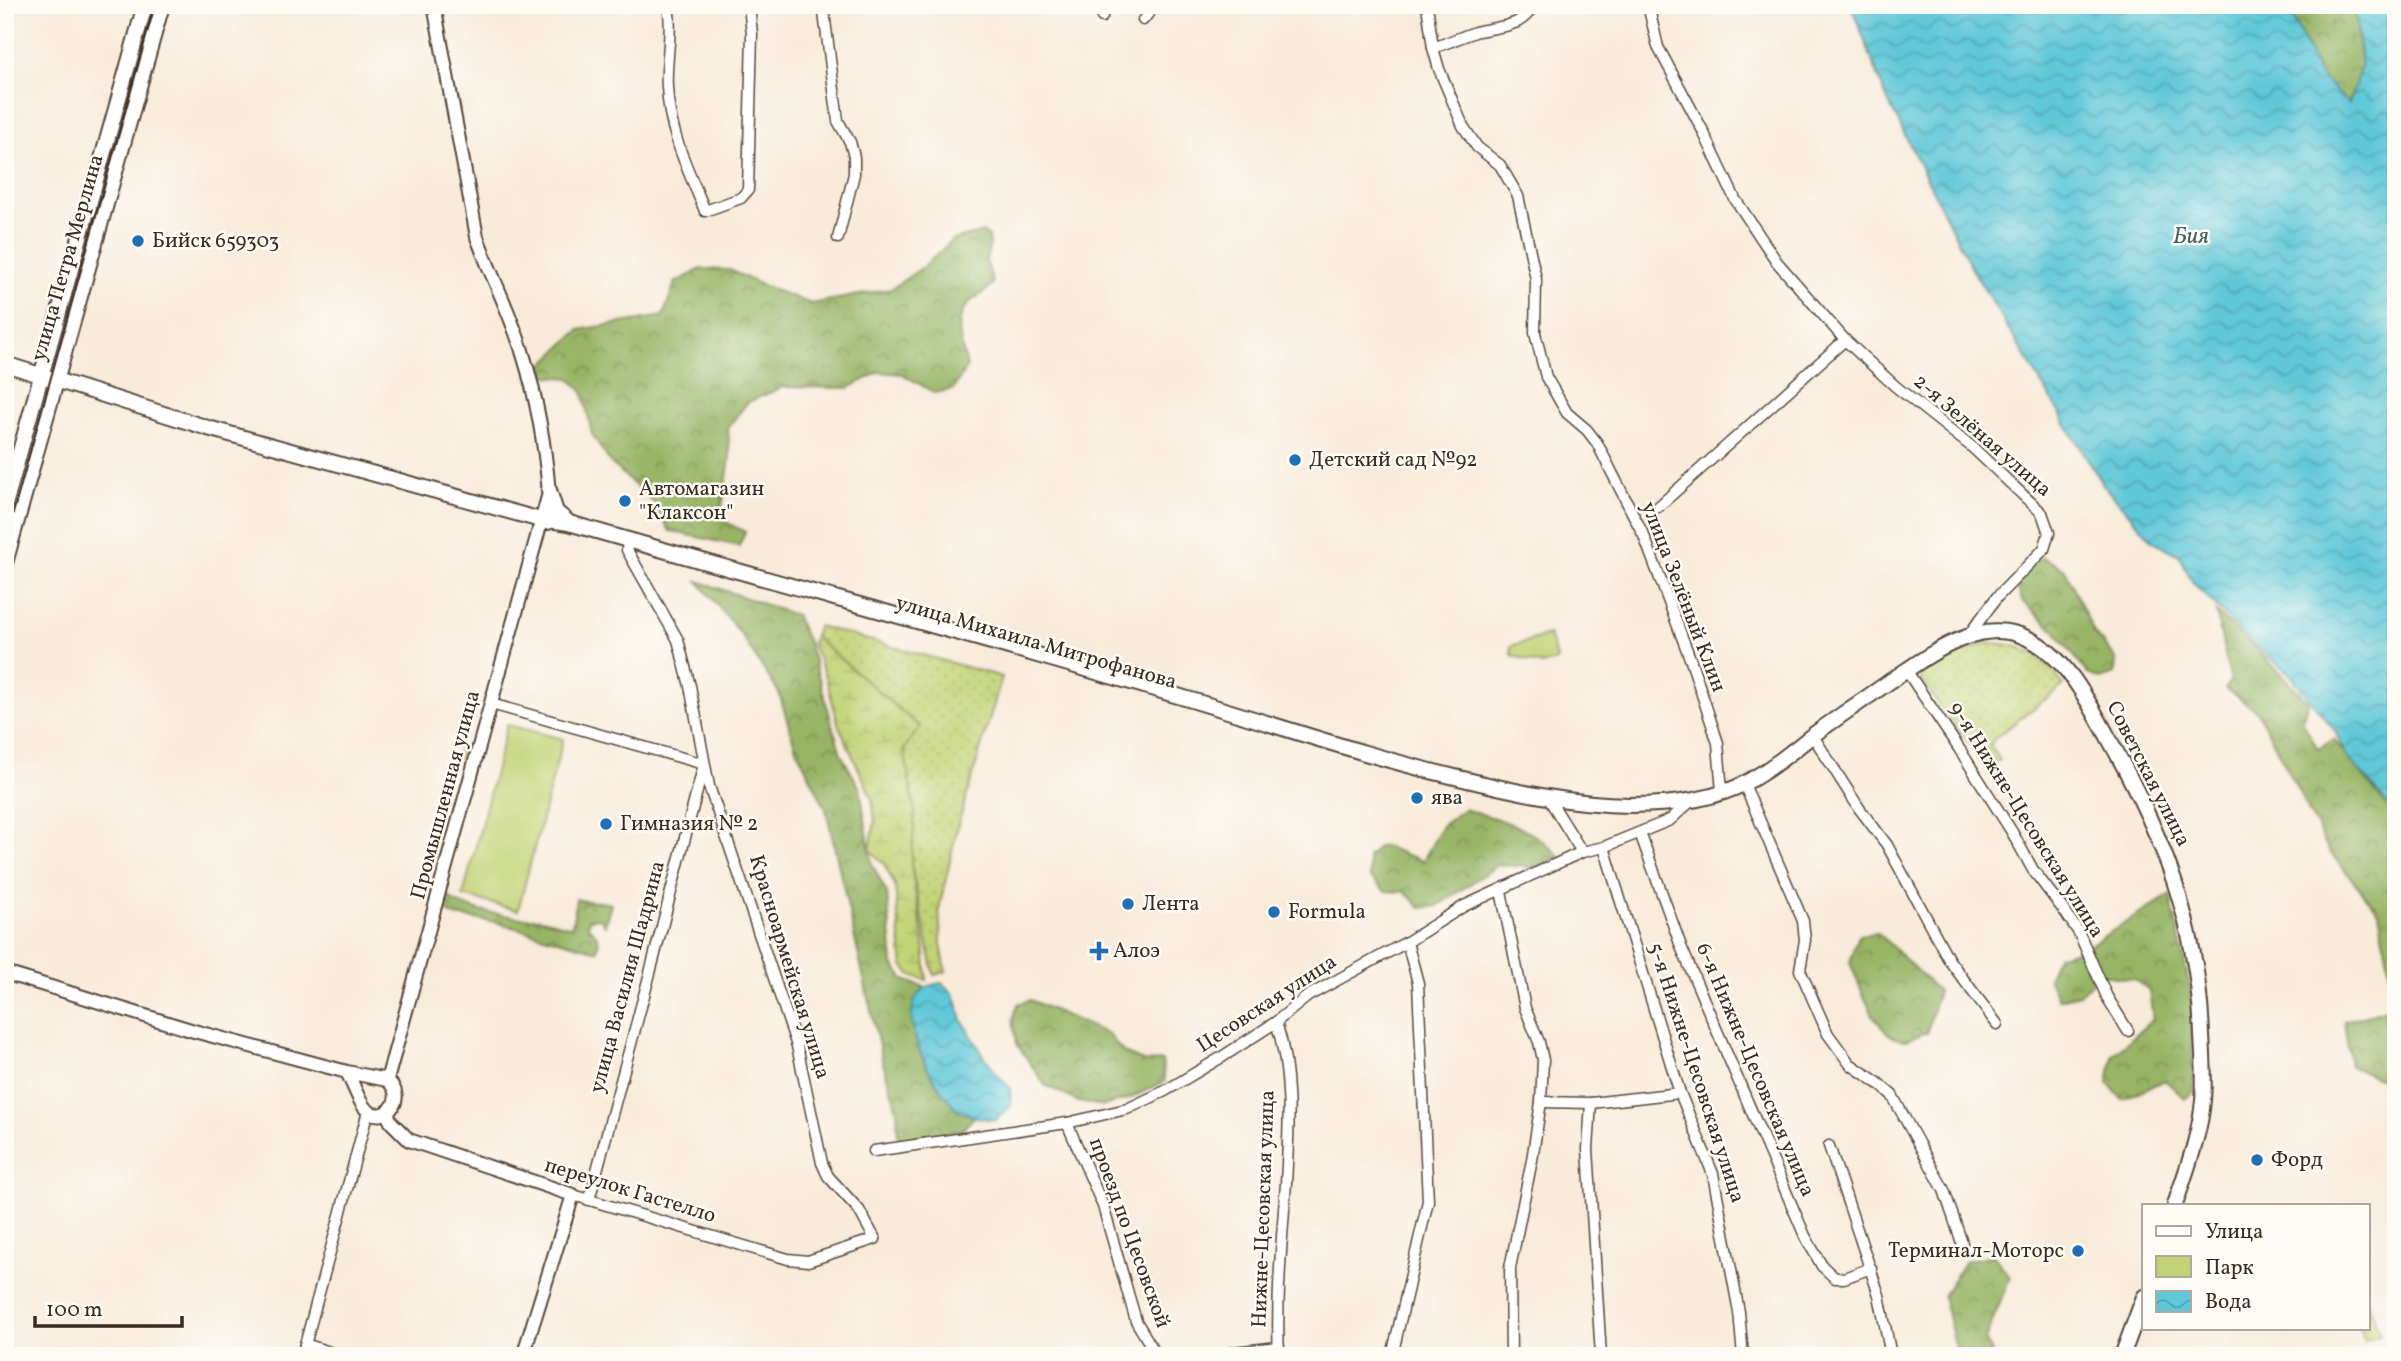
<svg xmlns="http://www.w3.org/2000/svg" width="2401" height="1361" viewBox="0 0 2401 1361" font-family="Vollkorn,serif">
<style>
.grass{fill:url(#grass-dots);stroke:#7e7e4a;stroke-width:2}
.forest{fill:url(#forest-crowns);stroke:#6a7042;stroke-width:2}
.wetland{fill:url(#wetland-marsh);stroke:#7e7e4a;stroke-width:2}
.park{fill:#c1d375;stroke:#7e7e4a;stroke-width:2}
.water{fill:url(#water-waves);stroke:#4c797b;stroke-width:2}
.lines{fill:none;stroke-linecap:round;stroke-linejoin:round}
.minor-casing{stroke:#57473a;stroke-width:13}
.tertiary-casing{stroke:#57473a;stroke-width:16}
.secondary-casing{stroke:#57473a;stroke-width:18}
.minor{stroke:#fff;stroke-width:10}
.tertiary{stroke:#fff;stroke-width:12}
.secondary{stroke:#fff;stroke-width:14}
.tram{stroke:#3b2a1e;stroke-width:2}
.poi-dot{fill:#1f6fb2;stroke:#fdfcf7;stroke-width:2.5}
.labels{text-anchor:middle;dominant-baseline:central;stroke-width:5;stroke-linejoin:round;paint-order:stroke}
.poi-label{font-size:21px;fill:#3b2a1e;stroke:#fdfcf7;text-anchor:start}
.street-label{font-size:21px;fill:#3b2a1e;stroke:#fdfcf7}
.water-label{font-size:23px;font-style:italic;fill:#47615f;stroke:#fdfcf7}
</style>
<defs>
<pattern id="grass-dots" width="8" height="8" patternUnits="userSpaceOnUse" patternTransform="scale(1.75)"><rect width="8" height="8" fill="#c1d375"/><path d="M2 2h.1M6 6h.1" fill="none" stroke="#a7b565" stroke-width="1.8" stroke-linecap="round"/></pattern>
<pattern id="forest-crowns" width="20" height="18" patternUnits="userSpaceOnUse" patternTransform="scale(1.75)"><rect width="20" height="18" fill="#98b566"/><path d="M2 6a3 3 0 1 1 6 0M12 15a3 3 0 1 1 6 0" fill="none" stroke="#7d9353"/></pattern>
<pattern id="wetland-marsh" width="20" height="14" patternUnits="userSpaceOnUse" patternTransform="scale(1.75)"><rect width="20" height="14" fill="#c1d375"/><path d="M1 5h8M5 5V1M11 12h8M15 12V8" fill="none" stroke="#a7b565"/></pattern>
<pattern id="water-waves" width="16" height="10" patternUnits="userSpaceOnUse" patternTransform="scale(1.75)"><rect width="16" height="10" fill="#5ec8d8"/><path d="M0 5q4-4 8 0t8 0" fill="none" stroke="#4fa3af"/></pattern>
</defs>
<rect width="100%" height="100%" fill="#fdfcf7"/>
<filter id="ink" filterUnits="userSpaceOnUse"><feTurbulence type="fractalNoise" baseFrequency=".0143" numOctaves="2"/><feDisplacementMap in="SourceGraphic" scale="14" xChannelSelector="R" yChannelSelector="G"/><feConvolveMatrix kernelMatrix="1 2 1 2 8 2 1 2 1" color-interpolation-filters="sRGB"/></filter>
<filter id="wash" filterUnits="userSpaceOnUse"><feTurbulence type="fractalNoise" baseFrequency=".00686" numOctaves="4" result="noise"/><feDisplacementMap in="SourceGraphic" scale="28" xChannelSelector="R" yChannelSelector="G"/><feGaussianBlur stdDeviation="1.57" result="paint"/><feColorMatrix in="noise" values="0 0 0 0 0 0 0 0 0 0 0 0 0 0 0 0 0 1.4 0 .05"/><feComposite in="paint" operator="in"/></filter>
<g filter="url(#wash)">
<rect width="100%" height="100%" fill="#f8ebd9"/>
<g class="grass">
<path d="M818,626L1002,677L958,825L939,909L941,944L946,972L934,975L911,865L914,813L904,749L814,636Z"/>
<path d="M1987,643C2030,644 2037,654 2064,685L1995,738L1990,746L2000,760L1987,768L1920,679L1927,668Z"/>
<path d="M459,749L471,752L440,860L429,857L430,847L438,845L462,761L455,757Z"/>
</g>
<g class="forest">
<path d="M2287,5H2355L2361,66L2349,104L2319,74Z"/>
<path d="M983,232L989,237L990,245L986,260L993,283C984,296 974,296 968,304C952,322 962,347 967,367L953,389L935,393L902,374L879,372L849,388L783,387L748,402L728,427L730,459L720,519L745,532L739,546L670,531L655,504L610,462L592,434L583,392L570,378L545,376L542,365L579,330L663,316L675,283L701,269L730,270L759,284L811,304L891,289L923,267L953,240Z"/>
<path d="M2042,557L2065,569L2094,633L2116,659L2115,674L2100,679L2088,674L2055,631L2022,601L2017,586L2026,567Z"/>
<path d="M698,581L795,615L809,644L841,754L860,788L872,864L887,893L893,964L904,980L925,987L915,1001L956,1108L974,1117L961,1131L898,1139L897,1110L882,1060L826,809L795,746L779,693L739,632Z"/>
<path d="M2216,612L2281,673L2308,702L2302,721L2318,749L2334,739L2396,818V992L2391,979L2379,912L2329,851L2258,712L2226,689L2230,679Z"/>
<path d="M1464,809C1500,819 1535,828 1560,857L1535,867L1498,865L1437,906L1421,908L1405,892L1385,891L1370,877L1368,857L1378,847L1383,846L1423,861L1442,826Z"/>
<path d="M447,895L454,902L480,911L521,918H538L572,927L576,899C588,903 599,900 611,904L605,925L600,918L589,919L588,927C598,934 601,939 597,951L495,922L455,916L441,908L443,897Z"/>
<path d="M2170,895L2191,992L2194,1091L2185,1099L2165,1080L2122,1099L2108,1083L2113,1055L2153,1019L2149,990L2133,979L2101,975L2079,994L2058,999L2048,978L2058,955L2083,949Z"/>
<path d="M1878,933L1938,991L1927,1032C1921,1034 1912,1039 1906,1040C1877,1043 1859,983 1850,962L1859,935Z"/>
<path d="M1030,1000L1108,1034L1124,1053L1145,1062L1162,1061L1165,1081L1131,1098L1104,1106L1079,1102L1045,1085L1017,1044L1013,1019L1018,1004Z"/>
<path d="M2396,1001V1085L2350,1066L2344,1021L2381,1011Z"/>
<path d="M1993,1255L2010,1277L1985,1340L1992,1352L1986,1356H1958L1943,1296L1965,1261Z"/>
</g>
<path class="wetland" d="M814,636L920,727L904,749L915,813L911,865L924,943L927,980L911,975L903,966L895,885L884,864L870,850L875,820L872,798L839,726L826,678L812,643Z"/>
<g class="park">
<path d="M1549,635L1557,660L1542,665L1512,655L1511,646Z"/>
<path d="M507,725L563,739L518,910L463,896Z"/>
<path d="M2368,1300L2380,1335L2365,1341L2360,1328H2368Z"/>
</g>
<g class="water">
<path d="M1851,5H2287L2319,74L2349,104L2361,66L2355,5H2396V813L2347,757L2335,731L2289,673L2253,644L2193,583L2179,555L2152,540L2102,483L1972,269L1887,99Z"/>
<path d="M941,983C963,998 953,1005 965,1025C978,1047 992,1070 1010,1088L1011,1106L996,1120C982,1118 966,1117 955,1107C933,1085 890,1013 925,988C929,985 936,984 941,983Z"/>
</g>
</g>
<g filter="url(#ink)">
<g class="lines">
<g class="minor-casing">
<g id="minor">
<path d="M667,5C674,23 665,65 667,87C669,133 688,169 705,211L741,198L748,190L752,34L749,5"/>
<path d="M823,5L838,121L850,142L854,157V174L838,238"/>
<path d="M1427,5L1433,48L1439,69L1463,126L1477,147L1500,165L1518,196L1536,279L1535,333L1546,377L1567,413L1587,430L1597,443L1644,536L1691,661L1718,743L1722,792"/>
<path d="M1648,5L1658,47L1702,129L1735,199L1777,262L1845,340L1895,386L1972,447L2042,513L2049,533L2044,549L1997,597L1968,636"/>
<path d="M1102,17L1104,5"/>
<path d="M1143,20L1155,5"/>
<path d="M1433,48C1447,43 1461,37 1475,32C1496,26 1523,29 1533,5"/>
<path d="M1658,507L1845,340"/>
<path d="M1906,670L1960,750L2012,832L2033,870L2065,912L2079,933L2107,997L2128,1031"/>
<path d="M491,704L704,764L650,973L589,1200"/>
<path d="M1813,736L1859,808L1887,845L1949,960L1997,1024"/>
<path d="M1744,784L1803,921L1805,940L1800,970L1828,1034L1850,1064L1878,1083L1892,1095L1944,1190L1962,1243"/>
<path d="M1549,799L1582,852"/>
<path d="M1640,833L1682,949L1805,1236L1822,1266L1835,1278H1844L1871,1268"/>
<path d="M1604,847L1680,1093L1713,1174L1739,1312L1743,1356"/>
<path d="M1501,891L1525,1008L1539,1042L1543,1060L1541,1102L1532,1160L1510,1268L1511,1356"/>
<path d="M1276,1022C1293,1074 1289,1129 1286,1183C1282,1240 1276,1298 1279,1356"/>
<path d="M1541,1102L1591,1103L1680,1093"/>
<path d="M1591,1103L1588,1149L1601,1356"/>
<path d="M1067,1123L1103,1206L1136,1321L1157,1356"/>
<path d="M1829,1146L1879,1295L1891,1356"/>
<path d="M874,1151L1067,1123L1127,1109L1165,1091L1222,1057L1276,1022L1308,996L1407,942L1464,906L1582,852L1604,847L1670,820L1692,800"/>
<path d="M573,1195L788,1259L808,1261L875,1239L859,1210L828,1176L822,1163L797,1046L709,786L690,686L678,640L627,550L628,540"/>
<path d="M305,1344L341,1356"/>
<path d="M302,1356L368,1111"/>
<path d="M1223,1356L1233,1352L1279,1347"/>
<path d="M1392,1356L1428,1201L1418,983L1407,942"/>
</g>
</g>
<g class="tertiary-casing">
<g id="tertiary">
<path d="M5,973L194,1031L347,1072L387,1080C410,1100 382,1127 365,1108C359,1102 352,1081 347,1072"/>
<path d="M387,1080L549,493C545,445 537,399 523,354C511,314 491,276 477,237L434,5"/>
<path d="M387,1113L391,1122L409,1140L573,1195L523,1356"/>
</g>
</g>
<g class="secondary-casing">
<g id="secondary">
<path d="M5,364L208,428L548,522"/>
<path d="M549,490L556,512L568,522"/>
<path d="M5,505L145,5"/>
<path d="M541,519L569,523C779,584 989,639 1198,702C1285,728 1370,757 1459,778C1516,792 1571,804 1630,805C1668,805 1713,801 1747,782C1769,770 1789,754 1809,738C1835,719 1862,701 1889,682C1913,666 1937,648 1964,638C1984,630 2007,628 2027,638C2066,656 2088,701 2108,737C2162,834 2198,922 2202,1035C2203,1057 2205,1079 2203,1100C2200,1136 2186,1171 2175,1205"/>
<path d="M5,563L162,5"/>
<path d="M2122,1356L2144,1297"/>
</g>
</g>
<use href="#minor" class="minor"/>
<use href="#tertiary" class="tertiary"/>
<use href="#secondary" class="secondary"/>
<path class="tram" d="M5,542L155,5"/>
</g>
</g>
<g class="poi-dot">
<circle cx="138" cy="241" r="7"/>
<circle cx="1295" cy="460" r="7"/>
<circle cx="625" cy="501" r="7"/>
<circle cx="1417" cy="798" r="7"/>
<circle cx="606" cy="824" r="7"/>
<circle cx="1128" cy="904" r="7"/>
<circle cx="1274" cy="912" r="7"/>
<path d="M1095.5 940.5h7v7h7v7h-7v7h-7v-7h-7v-7h7z"/>
<circle cx="2257" cy="1160" r="7"/>
<circle cx="2078" cy="1251" r="7"/>
</g>
<g class="labels">
<g class="poi-label">
<text x="152" y="241">Бийск 659303</text>
<text x="1309" y="460">Детский сад №92</text>
<text x="639" y="489">Автомагазин<tspan x="639" dy="24">"Клаксон"</tspan></text>
<text x="1431" y="798">ява</text>
<text x="620" y="824">Гимназия № 2</text>
<text x="1142" y="904">Лента</text>
<text x="1288" y="912">Formula</text>
<text x="1113" y="951">Алоэ</text>
<text x="2271" y="1160">Форд</text>
<text x="2064" y="1251" text-anchor="end">Терминал-Моторс</text>
</g>
<g class="street-label">
<text transform="translate(68 258) rotate(-74)">улица Петра Мерлина</text>
<text transform="translate(1982 436) rotate(41)">2-я Зелёная улица</text>
<text transform="translate(1683 597) rotate(69)">улица Зелёный Клин</text>
<text transform="translate(1036 643) rotate(16)">улица Михаила Митрофанова</text>
<text transform="translate(2148 774) rotate(63)">Советская улица</text>
<text transform="translate(446 795) rotate(-75)">Промышленная улица</text>
<text transform="translate(2026 820) rotate(58)">9-я Нижне-Цесовская улица</text>
<text transform="translate(789 967) rotate(73)">Красноармейская улица</text>
<text transform="translate(628 977) rotate(-75)">улица Василия Шадрина</text>
<text transform="translate(1267 1004) rotate(-33)">Цесовская улица</text>
<text transform="translate(1755 1070) rotate(67)">6-я Нижне-Цесовская улица</text>
<text transform="translate(1696 1073) rotate(72)">5-я Нижне-Цесовская улица</text>
<text transform="translate(630 1191) rotate(17)">переулок Гастелло</text>
<text transform="translate(1264 1209) rotate(-88)">Нижне-Цесовская улица</text>
<text transform="translate(1129 1233) rotate(70)">проезд по Цесовской</text>
</g>
<g class="water-label">
<text x="2191" y="237">Бия</text>
</g>
</g>
<rect width="2401" height="1361" fill="none" stroke="#fdfcf7" stroke-width="28"/>
<rect x="2142" y="1204" width="228" height="126" fill="#fdfcf7" stroke="#afa8a0" stroke-width="2"/>
<rect x="2156" y="1226" width="35" height="10" fill="#ffffff" stroke="#afa8a0" stroke-width="2"/>
<text x="2205" y="1238" font-size="21" fill="#3b2a1e">Улица</text>
<rect x="2156" y="1256" width="35" height="21" fill="#c1d375" stroke="#afa8a0" stroke-width="2"/>
<text x="2205" y="1274" font-size="21" fill="#3b2a1e">Парк</text>
<rect x="2156" y="1291" width="35" height="21" fill="url(#water-waves)" stroke="#afa8a0" stroke-width="2"/>
<text x="2205" y="1308" font-size="21" fill="#3b2a1e">Вода</text>
<path d="M35 1316v10h147v-10" fill="none" stroke="#3b2a1e" stroke-width="3.5"/>
<text x="46" y="1316" font-size="21" fill="#3b2a1e" stroke="#fdfcf7" stroke-width="5" paint-order="stroke">100 m</text>
</svg>
